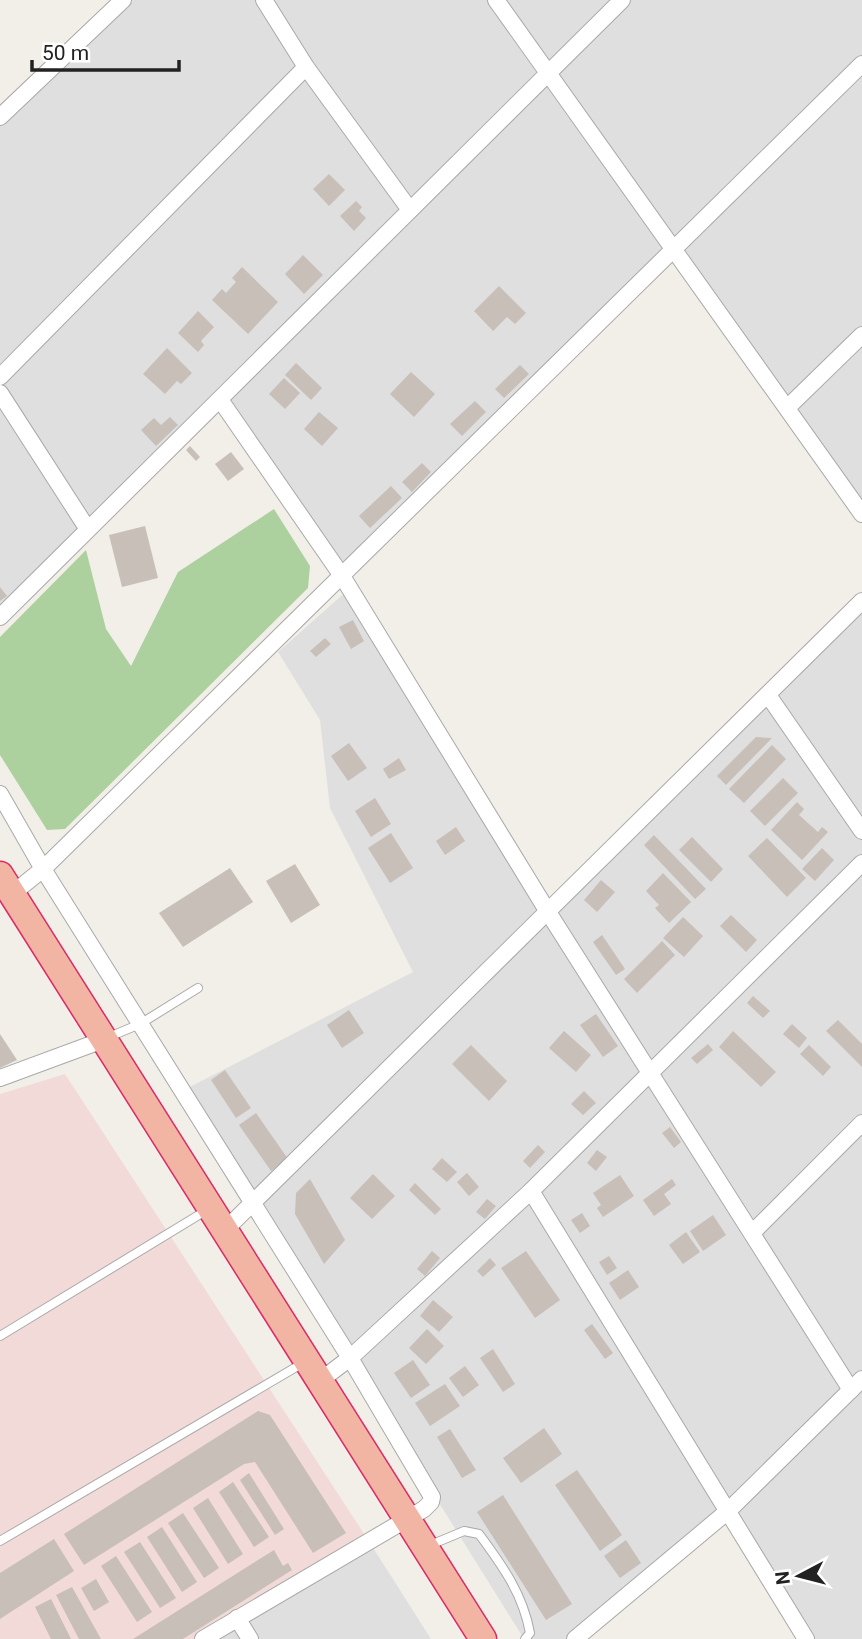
<svg xmlns="http://www.w3.org/2000/svg" width="862" height="1639" viewBox="0 0 862 1639" font-family="Roboto,sans-serif">
<style>
.residential{fill:#e0dfdf}
.commercial{fill:#f2dad9}
.forest{fill:#add19e}
.building{fill:#c7bfb8}
.lines{fill:none;stroke-linecap:round;stroke-linejoin:round}
.service-casing{stroke:#a9a9a9;stroke-width:10}
.minor-casing{stroke:#a9a9a9;stroke-width:18}
.trunk-casing{stroke:#dc2a67;stroke-width:29}
.service{stroke:#fff;stroke-width:8}
.minor{stroke:#fff;stroke-width:16}
.trunk{stroke:#f2b4a3;stroke-width:26}
</style>
<rect width="100%" height="100%" fill="#f2efe9"/>
<g class="residential">
<path d="M123,0H862V514L675,250L342,576L221,401L0,617V117Z"/>
<path d="M349,589L548,912L862,601V1639H806L728,1511L575,1639H524L182,1091L413,972L330,808L320,720L278,652Z"/>
<path d="M370,1543L431,1639H213Z"/>
</g>
<path class="commercial" d="M65,1074L370,1543L213,1639H0V1094Z"/>
<path class="forest" d="M274,509L310,566L308,588L65,829L47,830L0,755V637L86,550L106,629L131,666L178,572Z"/>
<g class="building">
<path d="M329,174L345,190L329,206L313,189Z"/>
<path d="M356,201L362,207L359,211L366,218L354,231L340,216Z"/>
<path d="M303,255L323,275L304,294L285,274Z"/>
<path d="M242,267L278,302L248,334L212,300L222,289L226,293L236,282L232,278Z"/>
<path d="M499,286L526,313L515,324L507,317L493,331L474,311Z"/>
<path d="M198,311L214,327L201,341L204,345L198,352L178,333Z"/>
<path d="M167,348L192,373L181,384L177,381L165,394L143,374Z"/>
<path d="M296,363L322,388L311,400L285,375Z"/>
<path d="M520,365L529,374L504,398L495,389Z"/>
<path d="M411,372L435,394L414,417L390,394Z"/>
<path d="M284,378L300,393L285,409L269,394Z"/>
<path d="M475,401L486,412L462,436L450,424Z"/>
<path d="M319,412L338,428L322,446L304,429Z"/>
<path d="M170,417L178,425L156,446L141,430L154,418L161,425Z"/>
<path d="M190,446L200,457L196,461L186,450Z"/>
<path d="M231,452L244,469L228,481L215,464Z"/>
<path d="M422,463L431,472L412,492L402,482Z"/>
<path d="M391,486L402,498L370,528L359,516Z"/>
<path d="M145,526L158,578L122,587L109,535Z"/>
<path d="M0,587L7,596L0,601Z"/>
<path d="M353,620L364,641L351,649L339,627Z"/>
<path d="M325,638L331,644L316,657L310,651Z"/>
<path d="M756,737L772,738L726,785L717,776Z"/>
<path d="M349,743L367,768L348,781L331,756Z"/>
<path d="M772,745L786,759L744,803L729,789Z"/>
<path d="M399,758L406,770L389,779L383,769Z"/>
<path d="M783,778L798,793L765,826L750,811Z"/>
<path d="M375,798L391,824L371,837L355,811Z"/>
<path d="M797,802L804,809L799,815L818,832L822,827L828,832L802,860L771,830Z"/>
<path d="M456,827L465,841L445,855L436,841Z"/>
<path d="M391,833L413,868L390,883L368,848Z"/>
<path d="M654,835L706,889L695,899L644,845Z"/>
<path d="M692,837L723,869L711,882L679,850Z"/>
<path d="M767,838L806,878L787,897L748,856Z"/>
<path d="M822,848L834,860L815,881L802,869Z"/>
<path d="M295,864L320,905L291,923L266,881Z"/>
<path d="M230,868L253,902L183,947L159,913Z"/>
<path d="M663,873L691,902L669,923L655,908L659,905L646,891Z"/>
<path d="M601,880L615,892L597,912L584,900Z"/>
<path d="M731,915L757,940L746,952L720,926Z"/>
<path d="M683,917L703,936L684,957L663,938Z"/>
<path d="M602,935L625,969L616,975L593,942Z"/>
<path d="M662,941L675,955L637,993L624,979Z"/>
<path d="M753,996L770,1011L763,1018L747,1003Z"/>
<path d="M349,1010L364,1033L342,1048L327,1025Z"/>
<path d="M596,1014L618,1046L603,1057L580,1025Z"/>
<path d="M838,1020L862,1044V1067L826,1031Z"/>
<path d="M792,1024L807,1038L799,1048L783,1034Z"/>
<path d="M564,1031L591,1055L576,1072L549,1048Z"/>
<path d="M733,1031L776,1072L761,1087L719,1047Z"/>
<path d="M0,1034L17,1060L0,1068Z"/>
<path d="M708,1044L713,1050L697,1064L691,1058Z"/>
<path d="M471,1045L507,1081L489,1101L452,1064Z"/>
<path d="M809,1045L831,1067L823,1076L800,1054Z"/>
<path d="M225,1070L251,1108L236,1118L211,1080Z"/>
<path d="M584,1091L596,1103L583,1115L571,1104Z"/>
<path d="M256,1113L288,1159L271,1171L239,1125Z"/>
<path d="M670,1127L681,1142L674,1148L662,1133Z"/>
<path d="M538,1145L545,1152L530,1168L523,1161Z"/>
<path d="M597,1150L607,1157L596,1171L587,1163Z"/>
<path d="M442,1158L457,1172L447,1182L432,1169Z"/>
<path d="M467,1173L479,1187L469,1196L457,1182Z"/>
<path d="M373,1174L395,1196L372,1219L350,1198Z"/>
<path d="M620,1175L634,1196L603,1217L597,1208L601,1205L593,1193Z"/>
<path d="M310,1179L345,1240L324,1264L295,1214L296,1193Z"/>
<path d="M672,1179L676,1185L664,1194L671,1204L654,1216L643,1200Z"/>
<path d="M415,1183L441,1209L435,1215L409,1190Z"/>
<path d="M487,1199L496,1206L485,1219L476,1212Z"/>
<path d="M582,1213L590,1226L580,1233L571,1220Z"/>
<path d="M713,1215L726,1235L703,1251L690,1231Z"/>
<path d="M686,1232L700,1252L683,1264L669,1245Z"/>
<path d="M432,1251L440,1258L425,1276L417,1269Z"/>
<path d="M526,1251L560,1300L535,1318L501,1268Z"/>
<path d="M609,1256L617,1268L607,1275L599,1262Z"/>
<path d="M490,1258L496,1265L483,1277L477,1271Z"/>
<path d="M628,1270L639,1287L620,1300L609,1283Z"/>
<path d="M433,1300L453,1317L439,1332L420,1316Z"/>
<path d="M592,1324L613,1353L605,1359L584,1330Z"/>
<path d="M427,1329L444,1346L426,1364L409,1348Z"/>
<path d="M493,1349L515,1384L503,1392L480,1358Z"/>
<path d="M413,1360L430,1385L411,1398L394,1373Z"/>
<path d="M465,1366L479,1385L463,1397L449,1378Z"/>
<path d="M445,1384L460,1406L430,1426L415,1403Z"/>
<path d="M258,1411L270,1415L346,1533L313,1553L255,1462L244,1464L84,1565L64,1534Z"/>
<path d="M544,1428L562,1454L521,1483L503,1458Z"/>
<path d="M450,1429L476,1470L462,1478L437,1437Z"/>
<path d="M577,1470L622,1535L600,1551L555,1485Z"/>
<path d="M249,1473L284,1529L275,1535L240,1480Z"/>
<path d="M233,1482L269,1537L254,1547L219,1492Z"/>
<path d="M503,1495L572,1604L546,1620L477,1512Z"/>
<path d="M208,1498L243,1554L228,1564L193,1508Z"/>
<path d="M183,1513L219,1568L204,1578L168,1523Z"/>
<path d="M162,1527L197,1582L182,1592L147,1537Z"/>
<path d="M54,1539L74,1571L0,1619V1573Z"/>
<path d="M626,1540L641,1563L620,1578L604,1556Z"/>
<path d="M140,1542L176,1598L160,1608L124,1552Z"/>
<path d="M274,1550L283,1566L288,1563L292,1570L183,1639H133Z"/>
<path d="M116,1556L152,1612L137,1622L101,1566Z"/>
<path d="M96,1579L109,1602L94,1611L81,1588Z"/>
<path d="M72,1587L101,1639H79L56,1595Z"/>
<path d="M51,1599L71,1639H51L35,1607Z"/>
</g>
<g class="lines">
<g class="service-casing">
<g id="service">
<path d="M109,1037L140,1024L198,988"/>
<path d="M0,1336L207,1210"/>
<path d="M0,1541L303,1363"/>
<path d="M428,1546L464,1531L479,1534C502,1565 523,1594 530,1633L525,1639"/>
</g>
</g>
<g class="minor-casing">
<g id="minor">
<path d="M264,0L306,67L410,210"/>
<path d="M496,0L862,514"/>
<path d="M0,117L123,0"/>
<path d="M0,377L306,67"/>
<path d="M0,393L87,528"/>
<path d="M221,401L342,576L548,912L851,1390"/>
<path d="M787,408L862,335"/>
<path d="M0,617L622,0"/>
<path d="M768,695L862,831"/>
<path d="M0,794L43,869L350,1358L432,1497L431,1502L424,1509L203,1639"/>
<path d="M12,894L43,869L862,64"/>
<path d="M0,1078L103,1040"/>
<path d="M531,1191L806,1639"/>
<path d="M224,1231L862,601"/>
<path d="M752,1233L862,1123"/>
<path d="M321,1380L350,1358L531,1191L862,863"/>
<path d="M237,1618L250,1639"/>
<path d="M575,1639L728,1511L862,1379"/>
</g>
</g>
<g class="trunk-casing">
<path id="trunk" d="M0,875L483,1639"/>
</g>
<use href="#service" class="service"/>
<use href="#minor" class="minor"/>
<use href="#trunk" class="trunk"/>
</g>
<g transform="translate(799 1576) rotate(263)" stroke="#ffffff" stroke-width="5" paint-order="stroke">
<path d="M0-5L12 26L0 18L-12 26Z" fill="#222222"/>
<text y="-10" font-size="19" font-weight="bold" text-anchor="middle" fill="#222222">N</text>
</g>
<path d="M32 60v10h147v-10" fill="none" stroke="#222222" stroke-width="3.5"/>
<text x="42" y="60" font-size="21" fill="#222222" stroke="#ffffff" stroke-width="5" paint-order="stroke">50 m</text>
</svg>
